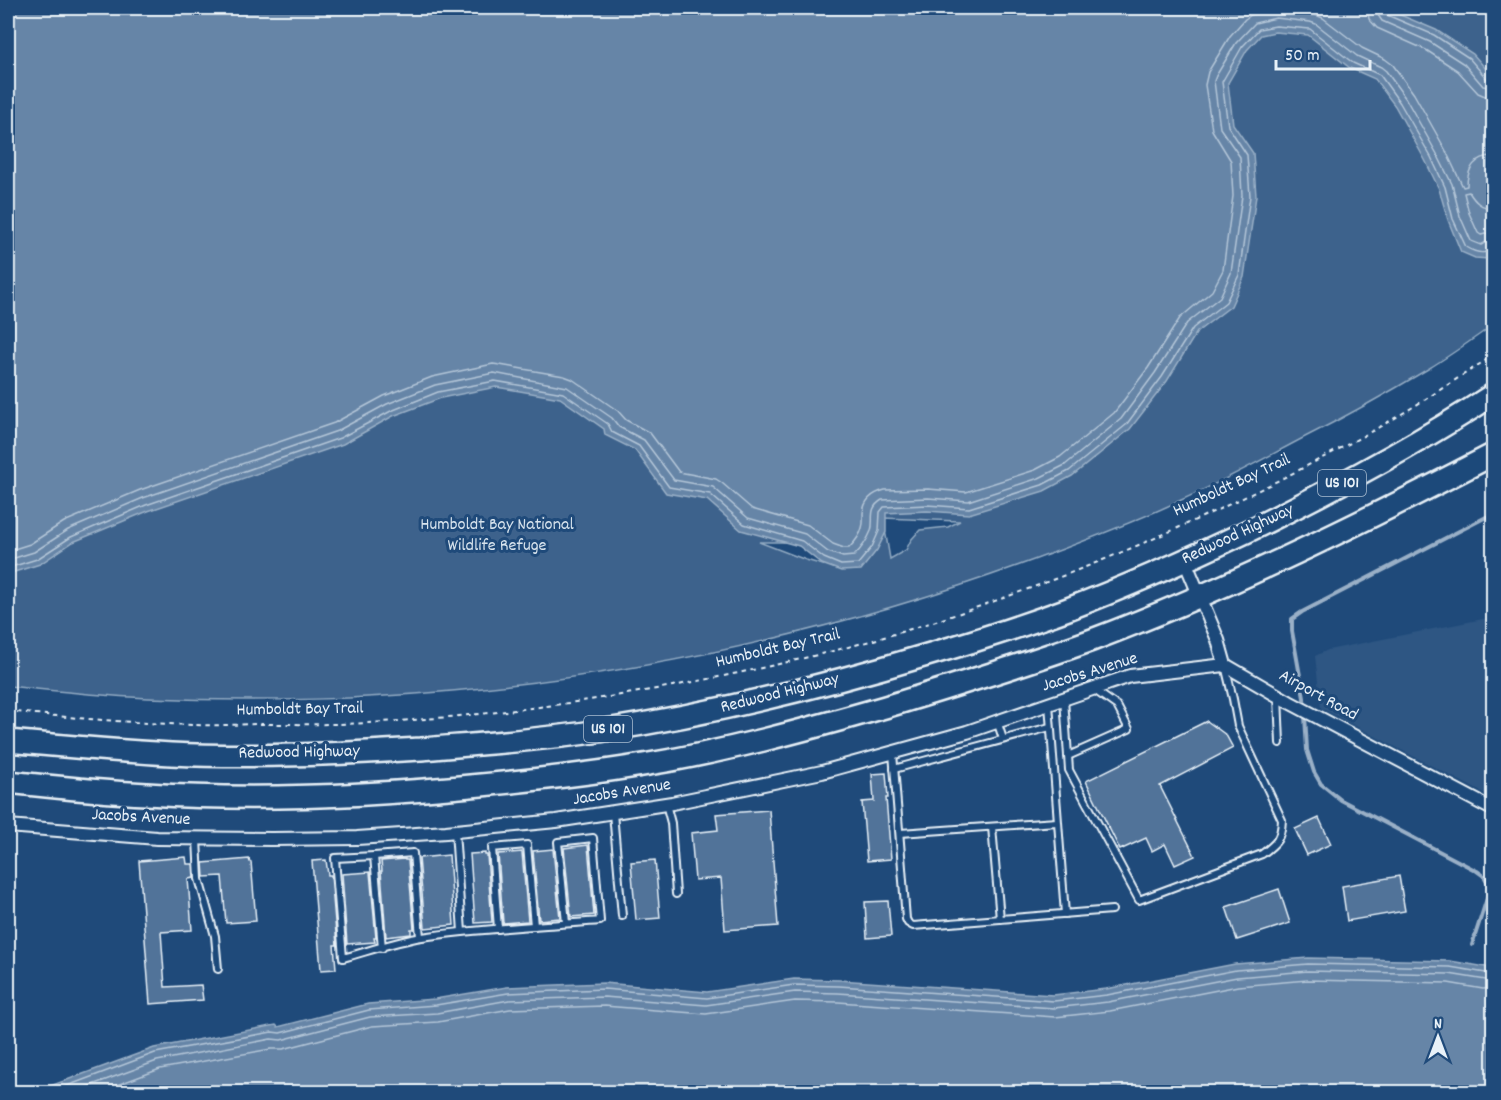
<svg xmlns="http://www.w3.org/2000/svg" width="1501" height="1100" viewBox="0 0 1501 1100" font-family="Dekko,sans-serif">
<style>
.built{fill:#2e5683}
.green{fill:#3c628c;stroke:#92aac2;stroke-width:1.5;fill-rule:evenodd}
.water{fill:#6685a7;stroke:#9ab0c7;stroke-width:1.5}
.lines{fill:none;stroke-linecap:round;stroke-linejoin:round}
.shore{stroke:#b4c6d8;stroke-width:1.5}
.stream{stroke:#9ab0c7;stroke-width:4}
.building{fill:#517399;stroke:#e8f1f8;stroke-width:1.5}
.service-casing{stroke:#e8f1f8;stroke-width:10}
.minor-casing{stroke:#e8f1f8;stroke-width:16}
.trunk-casing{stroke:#e8f1f8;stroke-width:26}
.path{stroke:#e8f1f8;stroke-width:2;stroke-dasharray:4.5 4.5;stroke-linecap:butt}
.service{stroke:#1f4a7a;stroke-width:6}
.minor{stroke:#1f4a7a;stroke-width:12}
.trunk{stroke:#1f4a7a;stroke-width:21}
.labels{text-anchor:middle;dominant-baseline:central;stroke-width:6;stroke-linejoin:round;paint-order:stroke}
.shield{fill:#1f4a7a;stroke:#acbfd2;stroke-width:1.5}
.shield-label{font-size:16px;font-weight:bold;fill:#e8f1f8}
.street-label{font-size:18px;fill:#e8f1f8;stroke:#1f4a7a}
.park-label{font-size:18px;fill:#d7e3ed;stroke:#1f4a7a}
</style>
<rect width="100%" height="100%" fill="#1f4a7a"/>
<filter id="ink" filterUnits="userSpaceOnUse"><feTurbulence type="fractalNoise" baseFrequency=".0167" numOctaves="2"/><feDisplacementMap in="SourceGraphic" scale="12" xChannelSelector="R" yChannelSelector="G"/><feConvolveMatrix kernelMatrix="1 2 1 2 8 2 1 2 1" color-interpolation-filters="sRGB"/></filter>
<g filter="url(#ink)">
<path class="built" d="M1493,617V798L1321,708L1315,656L1328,650Z"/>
<path class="green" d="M8,8H1493V325C1472,340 1451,355 1428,369C1388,393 1347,416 1305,437C1263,459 1222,482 1179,501C1141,519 1102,534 1063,549C770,661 462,711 148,698C101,696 54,691 8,686ZM883,518L959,521H960L948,527L920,530L911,540L906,550L890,559ZM759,542H788L806,548L822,563L823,565L806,560Z"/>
<g class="water">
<path d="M8,8H1384L1436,30L1473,54L1493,77L1494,176L1489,180C1495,202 1497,238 1489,259L1475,258L1461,252L1448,220L1439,189L1425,160L1395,106L1375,79L1350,68L1308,35L1275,32L1261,35L1247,50L1228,83L1233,124L1253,153L1256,196L1244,277L1231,306L1197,332L1167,381L1130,429L1072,476L1044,491L969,514L927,511L886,513V532L877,550L861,570L841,571L822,564L799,546L741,530L707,500L666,493L635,450L605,435L604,429L560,398L496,387L441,398L393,416L343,444L148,511L73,542L40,564L8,574Z"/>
<path d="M1308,958L1450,961L1486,967L1493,962V1092H34L154,1048L276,1025L278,1027L368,1004L435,999L507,987L604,983L707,992L794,979L839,980L1053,995L1106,989L1235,964Z"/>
</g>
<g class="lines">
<g class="shore">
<path d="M1367,8L1369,19L1377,28L1426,50L1458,71L1478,93L1485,96L1494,97"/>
<path d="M1376,8L1378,15L1382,21L1430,42L1464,64L1483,86L1494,88"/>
<path d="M1384,8V12L1387,15L1434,35L1469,58L1487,79L1494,81"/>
<path d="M1494,208C1481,208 1475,202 1469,192L1464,193L1469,213L1478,233L1481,235L1494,232"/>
<path d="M8,551L30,544L64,522L140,490L334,423L384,396L432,377L493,364L500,365L564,376L572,379L618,411L626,420L650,433L679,472L716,479L722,483L752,509L808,525L833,544L844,548H849C854,543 860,536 862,528C864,523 863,518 863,513C864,500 873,493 885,490L928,489L966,492L1035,470L1060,457L1114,413L1148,368L1180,318L1212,291L1223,270L1233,196L1231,161L1212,130L1205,85L1208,72L1230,36L1245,19L1251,15L1276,9L1311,13L1323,18L1362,48L1385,59L1393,65L1414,94L1445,149L1463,187L1467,186C1467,169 1475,156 1494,156"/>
<path d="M8,560L34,552L68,530L143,498L337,431L387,404L435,385L494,373L567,387L612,418L619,427L644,440L674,480L713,487L748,518L805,534L828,552L843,557L854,556C861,549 867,541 871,531C875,519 867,509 882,500L928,498L968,501L1039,478L1065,465L1121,419L1155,373L1187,323L1220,297L1231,273L1242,196L1240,157L1220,128L1214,81L1216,76L1236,43L1255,23L1276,18L1310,22L1316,24L1357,56L1381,67L1386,71L1406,99L1437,154L1452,184L1460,216L1471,241L1481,245L1488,241H1494"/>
<path d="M8,568L37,559L71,537L146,505L340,438L391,411L438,392L495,381L563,393L608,424L612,432L639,446L669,487L710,494L744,524L802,541L824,558L841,565L858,564L872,547L879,531L880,512L884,507L927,505L969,508L1042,485L1069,471L1126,425L1162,377L1193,328L1226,302L1239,275L1250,196L1247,155L1228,126L1222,82L1242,47L1259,29L1276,26L1310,29L1353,63L1380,75L1400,103L1431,157L1445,187L1453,219L1466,247C1471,250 1480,254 1486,252C1488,250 1491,249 1494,249"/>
<path d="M51,1092L155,1053L272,1032L280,1033L369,1010L436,1005L508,993L604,989L707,998L794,985L839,986L1054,1001L1107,995L1236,970L1308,964L1450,967L1486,973L1494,969"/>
<path d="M73,1092L157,1061L271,1039L281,1040L370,1017L437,1013L509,1000L604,997L706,1005L795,992L838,993L1054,1008L1108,1002L1237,977L1308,971L1449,974L1486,980L1494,978"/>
<path d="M98,1092L160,1069L271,1049H283L372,1026L438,1022L510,1009L604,1006L706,1014L795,1001L838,1002L1055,1017L1110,1011L1238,986L1308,980L1448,983L1483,989L1494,988"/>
</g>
<path class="stream" d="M1472,945L1489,892L1488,883L1484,876L1477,871L1341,800L1321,784L1314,772L1307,750L1304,698L1292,631V619L1302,612L1494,513"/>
</g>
<g class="building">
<path d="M1207,721L1226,735L1233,748L1160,786L1195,856L1175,865L1165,844L1152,851L1146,838L1120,850L1086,781Z"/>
<path d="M886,773L888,798H886L891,859L867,861L862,802L874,801L872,774Z"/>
<path d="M769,810L778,926L725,930L721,878L695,880L691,833L718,830L716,814Z"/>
<path d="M1319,818L1331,844L1307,855L1295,829Z"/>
<path d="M588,845L594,915L571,917L564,848Z"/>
<path d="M553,849L560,918L539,920L533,851Z"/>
<path d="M522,852L528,921L503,923L498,854Z"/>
<path d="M485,853V855H487L492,922L475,923L470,854Z"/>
<path d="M449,855L454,925L425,928L419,858Z"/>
<path d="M186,857L187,864H193L194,878L188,879L192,930L161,932L165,987L201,985L203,1000L150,1004L139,861Z"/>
<path d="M249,859L250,862H251L256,921L226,923L222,876L204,877L203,863Z"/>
<path d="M405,859V860H408L414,929H411V934L386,937L381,871H382L381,861Z"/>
<path d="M326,860L328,875H331L337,945H334L336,969L321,970L312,861Z"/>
<path d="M655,860L660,918L636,920L631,862Z"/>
<path d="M370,872L376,938H374L375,942L347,944L342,874Z"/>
<path d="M1399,876L1405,911L1347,921L1342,886Z"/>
<path d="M1279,889L1290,923L1237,940L1226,907Z"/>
<path d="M888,901L891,936L867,938L865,902Z"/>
</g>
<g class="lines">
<g class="service-casing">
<g id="service">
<path d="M1278,696L1280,743"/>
<path d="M1064,699L1069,770L1139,900L1262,854C1277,843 1281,839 1282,820L1238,726L1233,699L1225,665"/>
<path d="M1049,704L1065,914"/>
<path d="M997,721L1003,739"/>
<path d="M893,753L906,919L908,923L913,926L1112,910"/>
<path d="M1068,756L1129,729L1117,706L1093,689"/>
<path d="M894,769L1050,727"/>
<path d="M666,804L671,823L676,894"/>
<path d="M613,813L622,916"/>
<path d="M992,827L1000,919"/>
<path d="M455,831L462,932"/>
<path d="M900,833L1057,822"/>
<path d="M197,839L199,879L215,936L218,969"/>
<path d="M374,856L413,853L420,937"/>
<path d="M498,929L492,848L527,845L534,926"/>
<path d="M382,948L374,856L335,858L343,958C368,951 397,941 422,937C481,928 541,926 600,921L593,838L558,842L566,923"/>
</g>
</g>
<g class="minor-casing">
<g id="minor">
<path d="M1185,561L1218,640L1225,665L1289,702L1494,810"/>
<path d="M8,826L157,838L272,839L357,838L446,832L556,821L672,803L822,772L967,732L1130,676L1225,665"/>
</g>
</g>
<g class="trunk-casing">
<g id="trunk">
<path d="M8,741C62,746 117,751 171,754C254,758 338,754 421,749C481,744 541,740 600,731C711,714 820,687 927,655C975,641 1022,626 1068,609C1129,586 1189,559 1248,531C1332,490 1415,446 1494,394"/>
<path d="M8,782C54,787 100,792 147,794C258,801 370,796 481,785C535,780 589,774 643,765C724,752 805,730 885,707C954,686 1023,665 1092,640C1230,588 1363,522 1494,454"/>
</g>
</g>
<path class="path" d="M8,711C70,718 132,723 195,725C218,726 242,724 265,724C305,724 344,725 383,722C482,716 581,703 678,685C757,670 837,652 914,628C1076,577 1233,509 1381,426C1420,404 1456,379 1494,355"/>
<use href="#service" class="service"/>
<use href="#minor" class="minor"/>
<use href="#trunk" class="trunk"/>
</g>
</g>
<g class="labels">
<g class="shield">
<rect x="1318" y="470" width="48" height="26" rx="4.5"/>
<rect x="584" y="716" width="48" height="26" rx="4.5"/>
</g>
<g class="shield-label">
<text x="1342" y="483">US 101</text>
<text x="608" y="729">US 101</text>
</g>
<g class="street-label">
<text transform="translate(1232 486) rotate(-25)">Humboldt Bay Trail</text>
<text transform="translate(1238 535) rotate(-25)">Redwood Highway</text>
<text transform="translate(778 649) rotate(-13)">Humboldt Bay Trail</text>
<text transform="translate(1090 673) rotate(-17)">Jacobs Avenue</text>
<text transform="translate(780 694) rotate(-14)">Redwood Highway</text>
<text transform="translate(1318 696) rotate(29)">Airport Road</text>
<text transform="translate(300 710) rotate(-1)">Humboldt Bay Trail</text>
<text transform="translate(299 753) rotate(-1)">Redwood Highway</text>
<text transform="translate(622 793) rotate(-9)">Jacobs Avenue</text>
<text transform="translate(141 818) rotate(3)">Jacobs Avenue</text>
</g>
<g class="park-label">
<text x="497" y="525">Humboldt Bay National<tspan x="497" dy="21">Wildlife Refuge</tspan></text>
</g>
</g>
<rect width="1501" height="1100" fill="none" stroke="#1f4a7a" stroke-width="30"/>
<rect x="15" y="15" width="1471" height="1070" fill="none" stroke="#e8f1f8" stroke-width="2" filter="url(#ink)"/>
<g transform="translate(1438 1037)" stroke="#1f4a7a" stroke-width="4.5" paint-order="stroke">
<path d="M0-4.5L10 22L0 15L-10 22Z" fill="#e8f1f8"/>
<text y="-9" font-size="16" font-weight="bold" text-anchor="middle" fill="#e8f1f8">N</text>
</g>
<path d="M1276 60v9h94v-9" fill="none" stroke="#e8f1f8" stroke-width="3"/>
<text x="1285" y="60" font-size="18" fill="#e8f1f8" stroke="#1f4a7a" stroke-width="4.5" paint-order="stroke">50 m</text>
</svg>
